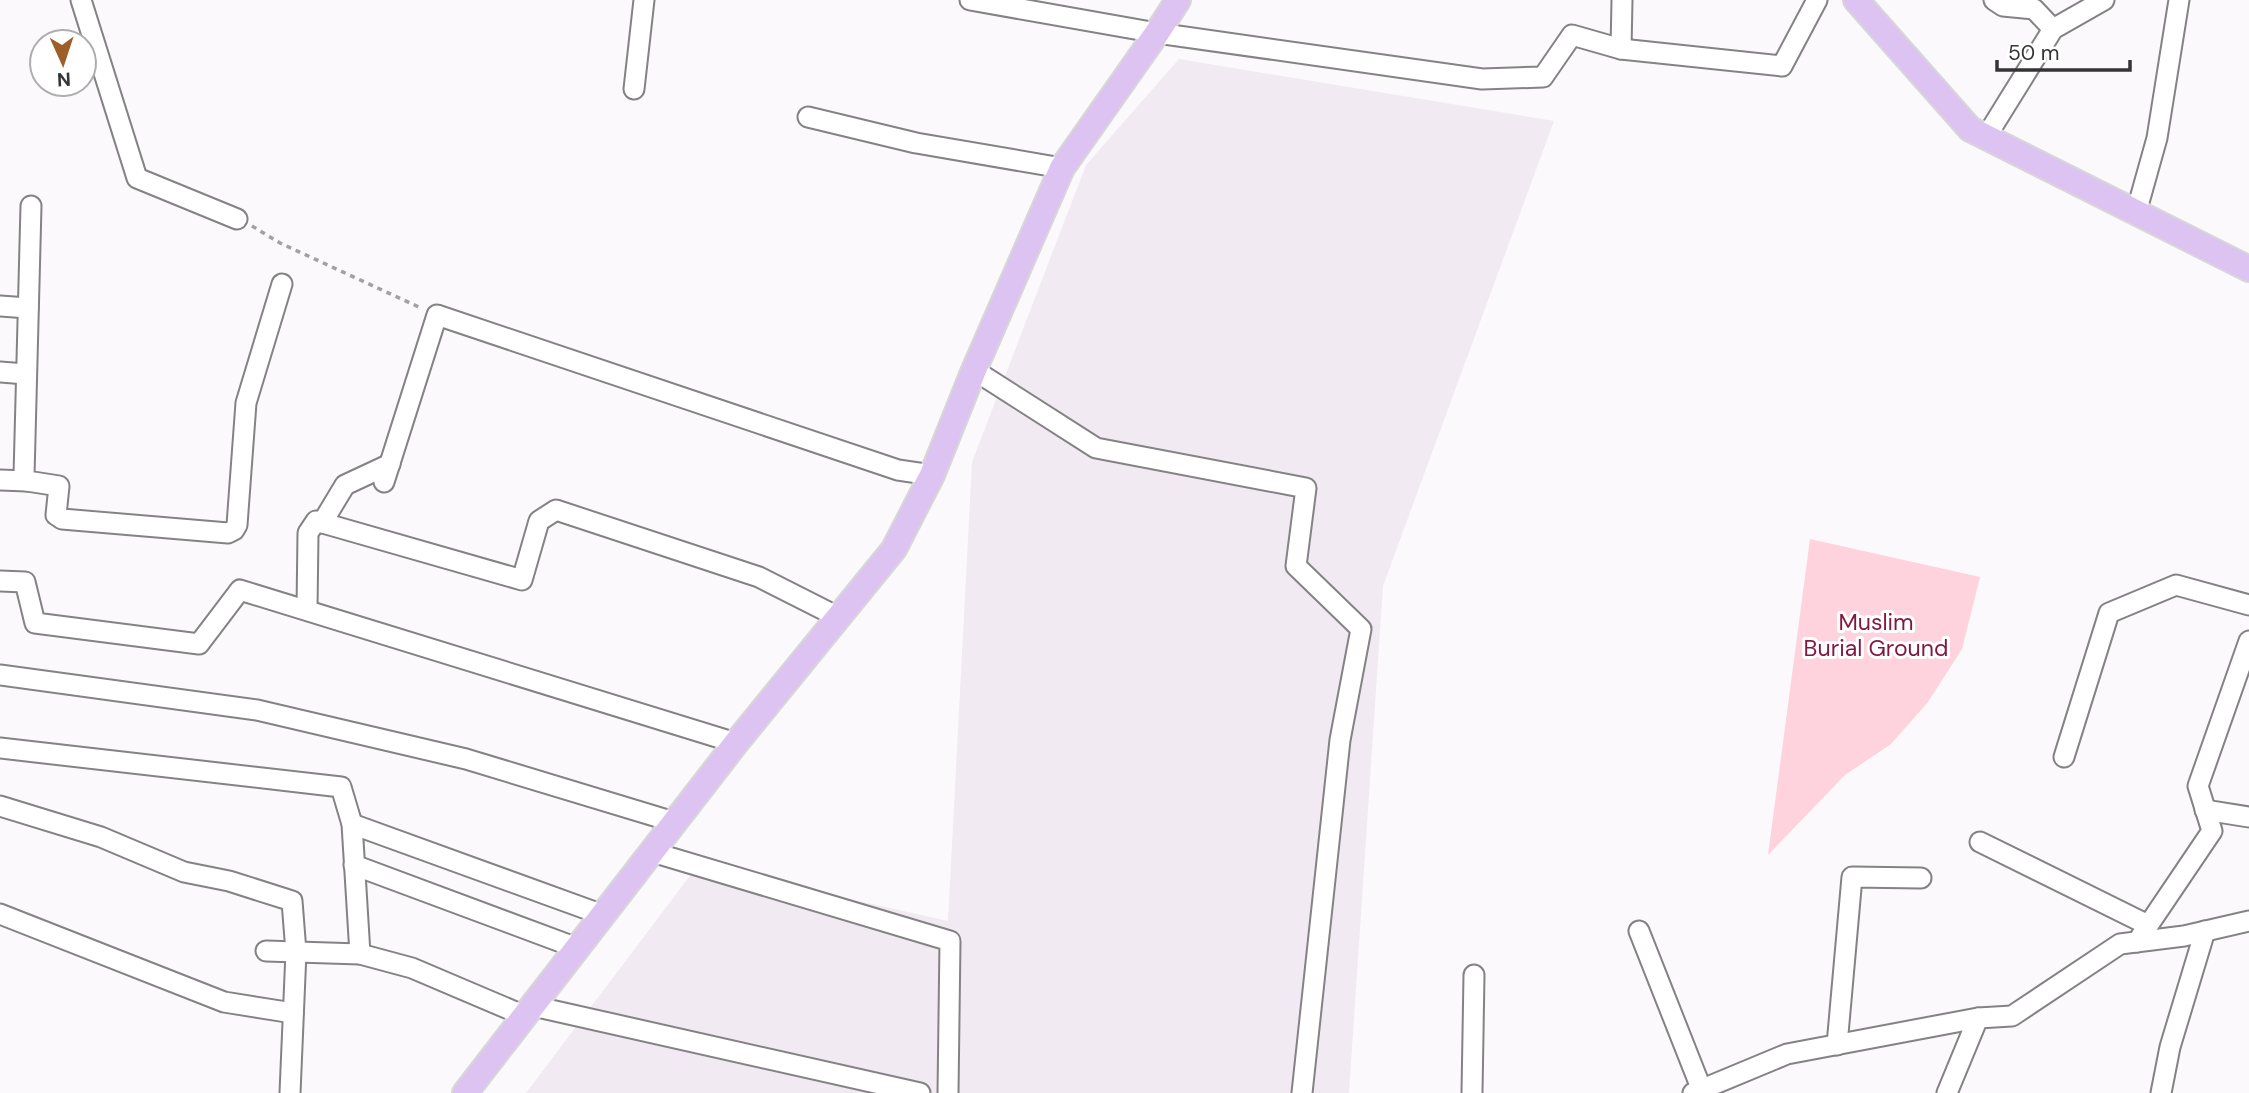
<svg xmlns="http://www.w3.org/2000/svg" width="2249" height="1093" viewBox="0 0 2249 1093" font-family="'DM Sans',sans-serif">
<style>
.built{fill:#f2eaf2}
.green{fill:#fed3dd}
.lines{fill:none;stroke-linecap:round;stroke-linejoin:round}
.minor-casing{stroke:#848284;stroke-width:23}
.major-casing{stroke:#d7d7d7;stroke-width:28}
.path{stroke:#a2a0a2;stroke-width:3.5;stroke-dasharray:5 5;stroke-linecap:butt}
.minor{stroke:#fff;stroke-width:19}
.major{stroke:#dcc3f2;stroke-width:24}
.labels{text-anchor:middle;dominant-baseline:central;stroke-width:6;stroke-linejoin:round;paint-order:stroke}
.park-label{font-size:23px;fill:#7f1940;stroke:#fff}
</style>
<rect width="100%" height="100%" fill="#fbf9fb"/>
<path class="built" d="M1179,59L1554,121L1383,586L1349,1093H526L698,865L948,921L972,462L1086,165Z"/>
<path class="green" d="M1810,539L1980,577L1962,649L1928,702L1891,744L1845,775L1768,855Z"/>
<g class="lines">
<g class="minor-casing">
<g id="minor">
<path d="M81,0L137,178L237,219"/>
<path d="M970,0L1157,33L1482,79L1543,77L1572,35L1621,49L1782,66L1817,0"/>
<path d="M1994,0L2003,6L2034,9L2053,29"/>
<path d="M1621,49L1622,0"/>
<path d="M634,89L644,0"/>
<path d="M808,117L916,143L1062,168"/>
<path d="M1986,137L2053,29L2104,0"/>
<path d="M31,206L24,476L27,481L59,486L56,515L62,519L228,533L234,530L237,525L246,403L282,284"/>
<path d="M2136,213L2157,138L2179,0"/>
<path d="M0,306L28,308"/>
<path d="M974,370L1096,448L1306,488L1296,566L1361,629L1340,740L1302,1093"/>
<path d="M0,372L26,374"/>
<path d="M0,480L27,481"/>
<path d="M384,482L437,315L898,470L932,475"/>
<path d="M322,523L345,485L390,464"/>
<path d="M0,581L25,582L35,623L199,644L240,590L736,743"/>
<path d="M307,610L308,533L316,521L522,580L539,521L556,510L759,577L838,617"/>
<path d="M0,675L257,710L466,759L674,822"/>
<path d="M0,748L341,787L352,824L360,954"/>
<path d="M2064,757L2109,613L2176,585L2249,605"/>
<path d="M0,806L101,837L184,872L229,881L292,901L296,952L290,1093"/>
<path d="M2205,810L2249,817"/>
<path d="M352,824L603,915"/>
<path d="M1980,842L2148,925"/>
<path d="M652,852L950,941L948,1093"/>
<path d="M354,865L577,948"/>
<path d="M0,914L224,1002L293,1013"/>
<path d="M1639,931L1703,1093"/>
<path d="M2137,942L2212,831L2198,786L2249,641"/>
<path d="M266,951L360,954L412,968L525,1016"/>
<path d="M533,1006L920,1093"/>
<path d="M1837,1045L1852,877L1921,878"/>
<path d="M1472,1093L1474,975"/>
<path d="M1693,1093L1787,1054L1978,1018L2012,1016L2120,944L2184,936L2249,921"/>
<path d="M1947,1093L1978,1018"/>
<path d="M2161,1093L2170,1047L2205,931"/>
</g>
</g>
<g class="major-casing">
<g id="major">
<path d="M1856,0L1970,129L2249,269"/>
<path d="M465,1093L736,743L894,549L932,475L974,370L1062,168L1157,33L1178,0"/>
</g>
</g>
<path class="path" d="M252,226L280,243L421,308"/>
<use href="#minor" class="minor"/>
<use href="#major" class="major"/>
</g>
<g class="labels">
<g class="park-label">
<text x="1876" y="622">Muslim<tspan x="1876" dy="26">Burial Ground</tspan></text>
</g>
</g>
<g transform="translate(63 63) rotate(177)"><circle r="33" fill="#ffffff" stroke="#afaeaf" stroke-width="2"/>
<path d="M0-5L12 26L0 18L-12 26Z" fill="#9e5e27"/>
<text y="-10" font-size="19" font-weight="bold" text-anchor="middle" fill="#363536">N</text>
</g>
<path d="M1997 60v10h133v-10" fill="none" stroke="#363536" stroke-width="3.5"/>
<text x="2008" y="60" font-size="21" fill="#363536" stroke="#ffffff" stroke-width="5" paint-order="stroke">50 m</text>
</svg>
